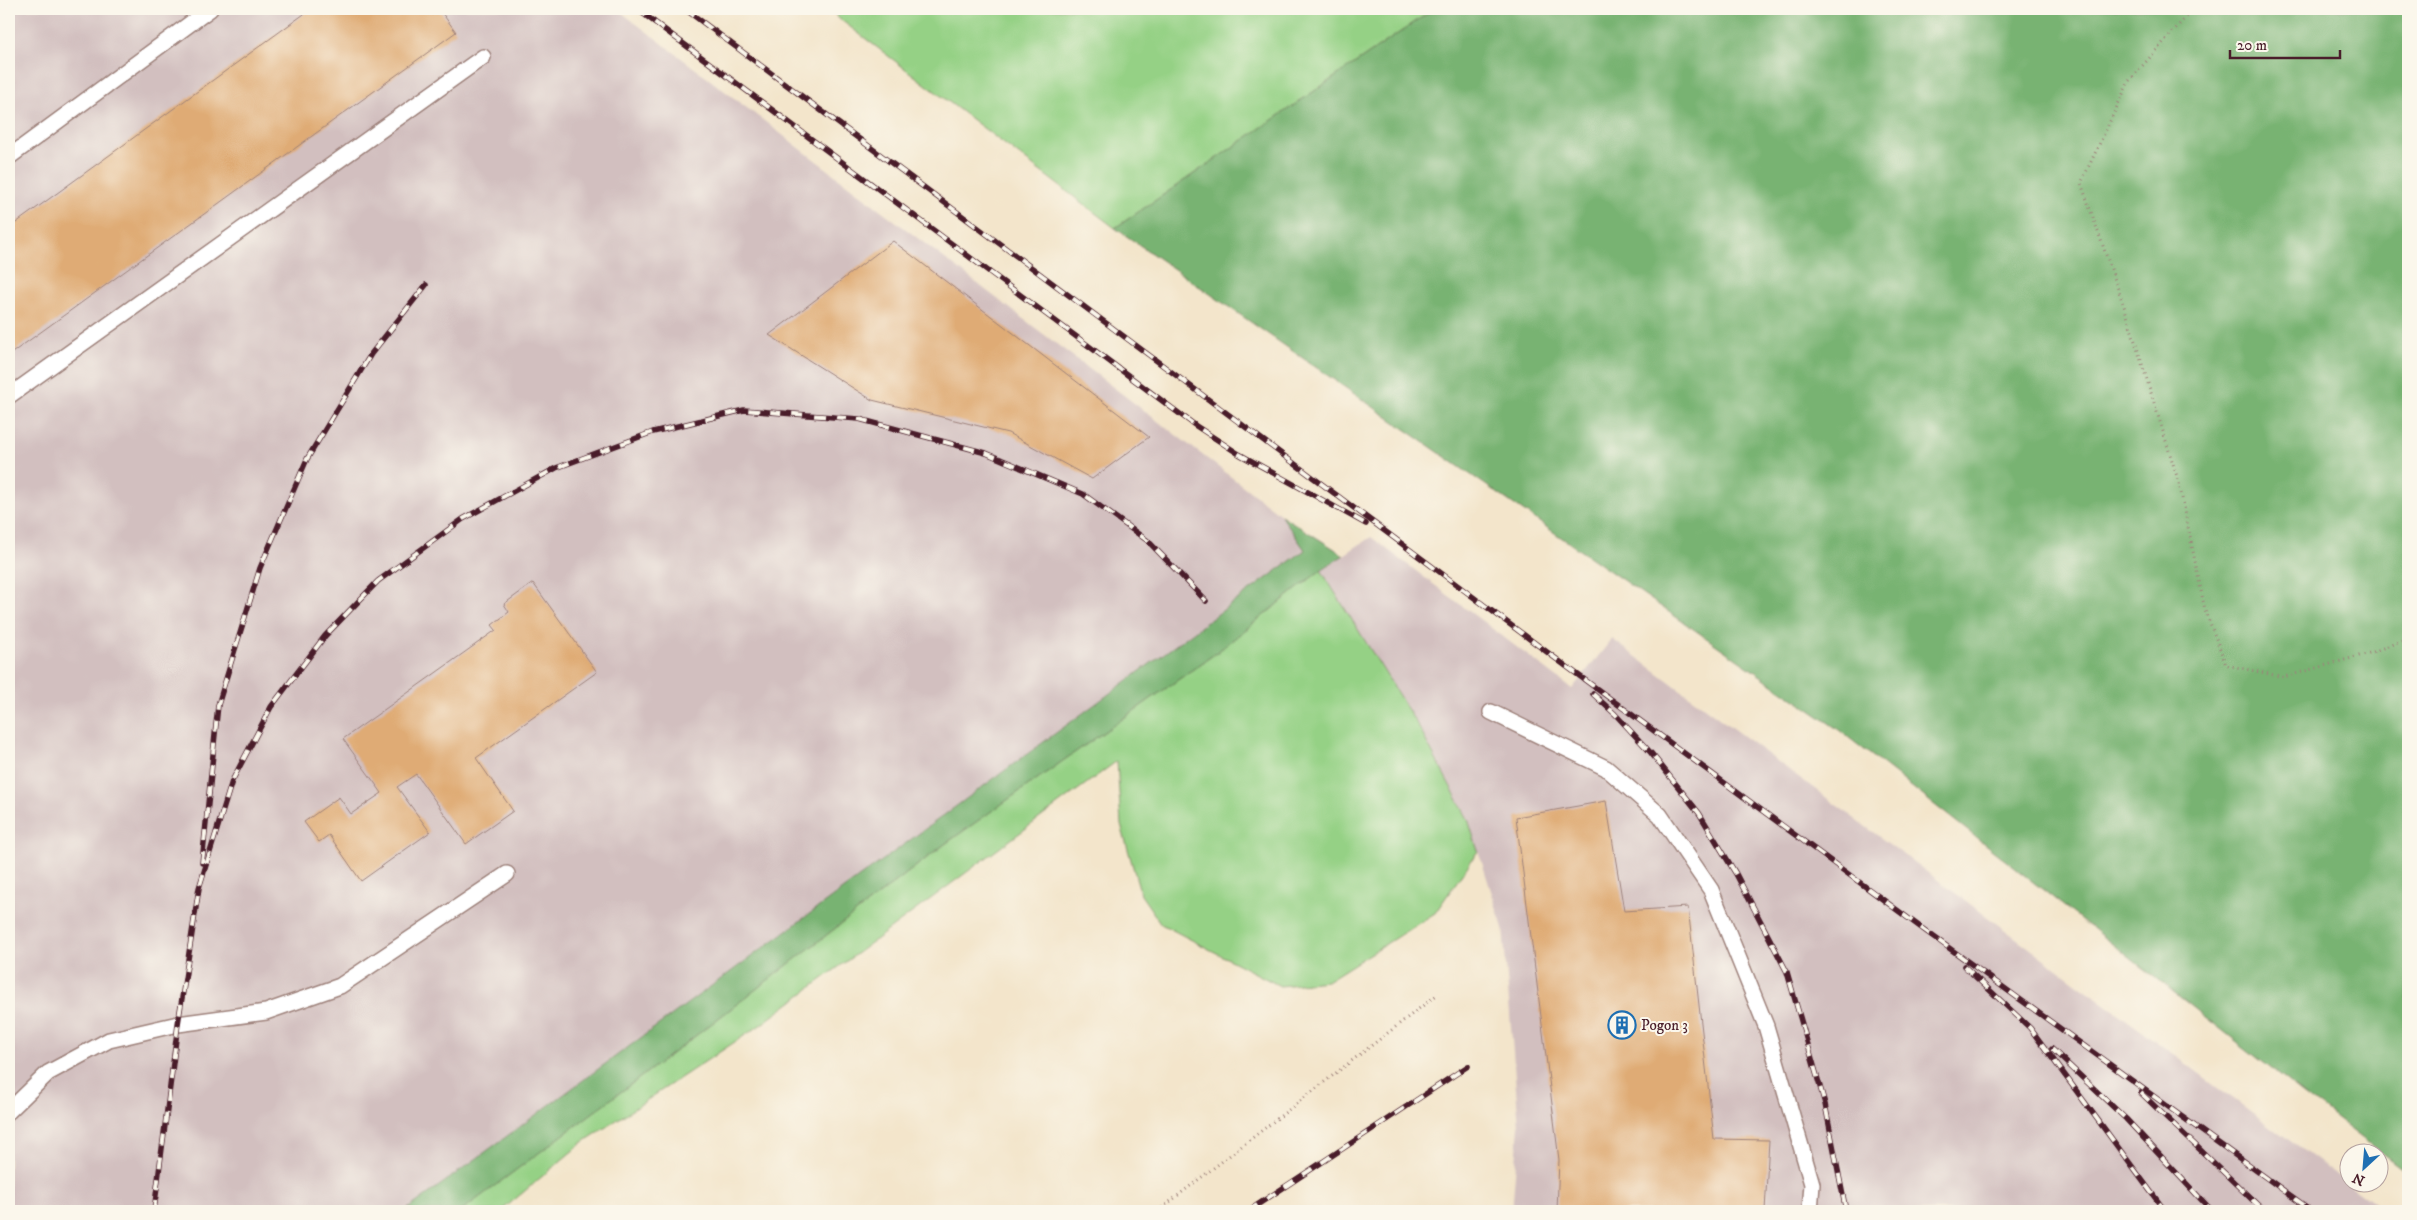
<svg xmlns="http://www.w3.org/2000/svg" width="2417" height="1220" viewBox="0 0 2417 1220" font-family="'IM FELL DW Pica',serif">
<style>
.industrial{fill:#d2bfbf}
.green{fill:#95d185;stroke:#707858}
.forest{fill:#78b372;stroke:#61694e}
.building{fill:#dfab75}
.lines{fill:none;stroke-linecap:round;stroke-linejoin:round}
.lane-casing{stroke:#9e827b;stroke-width:18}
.path{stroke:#9e827b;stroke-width:3;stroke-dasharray:1 4;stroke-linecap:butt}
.lane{stroke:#fff;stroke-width:15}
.rail-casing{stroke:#4a1f2b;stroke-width:5.5}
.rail{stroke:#fbf7ec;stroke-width:4;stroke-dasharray:11;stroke-linecap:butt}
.labels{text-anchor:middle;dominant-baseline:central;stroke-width:4;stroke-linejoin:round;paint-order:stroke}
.poi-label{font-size:15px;fill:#4a1f2b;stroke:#fbf7ec;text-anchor:start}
</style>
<rect width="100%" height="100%" fill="#fbf7ec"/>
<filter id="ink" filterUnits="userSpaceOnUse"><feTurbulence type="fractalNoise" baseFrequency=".02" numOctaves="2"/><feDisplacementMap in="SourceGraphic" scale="10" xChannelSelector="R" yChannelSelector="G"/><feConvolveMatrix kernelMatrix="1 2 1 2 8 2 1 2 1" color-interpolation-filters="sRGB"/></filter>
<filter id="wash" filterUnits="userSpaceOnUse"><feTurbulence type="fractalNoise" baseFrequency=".0096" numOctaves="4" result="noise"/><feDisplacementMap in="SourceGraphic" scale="20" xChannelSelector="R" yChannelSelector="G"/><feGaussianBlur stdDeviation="1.12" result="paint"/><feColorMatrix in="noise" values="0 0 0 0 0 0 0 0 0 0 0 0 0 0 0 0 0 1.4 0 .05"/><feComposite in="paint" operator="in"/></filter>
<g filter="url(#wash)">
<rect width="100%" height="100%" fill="#f3e5cb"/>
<g class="industrial">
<path d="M9,9H617L1281,515L1306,549L405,1211H9Z"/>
<path d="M1371,537L1572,689L1612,639L2385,1211H1512L1519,1126L1503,928L1468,819L1418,726L1321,570Z"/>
</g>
<g class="green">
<path d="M832,9H1434L1115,228L837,17Z"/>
<path d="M1321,570L1418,726L1468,819L1478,851L1435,913L1327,981L1280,986L1161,924L1141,895L1121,825L1117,761L759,1026L582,1143L501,1211H461L681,1047L945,844L1216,653Z"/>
</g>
<g class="forest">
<path d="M1434,9H2408V1173L2301,1092L1839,730L1115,228Z"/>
<path d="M1281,515L1344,555L1321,570L1216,653L945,844L681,1047L461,1211H405L1305,550Z"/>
</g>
<g id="blocks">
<g class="building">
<path d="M311,9H439L456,32L9,355V228Z"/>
<path d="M893,241L1149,437L1092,479L1008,433L872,400L769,335Z"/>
<path d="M533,583L597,672L476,758L513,811L466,844L416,774L397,787L430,832L361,881L329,835L319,842L304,822L339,797L351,814L382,793L343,739L496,630L492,625L509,612L504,604Z"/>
<path d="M1606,801L1624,911L1688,907L1714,1139L1769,1140L1765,1211H1557L1559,1160L1516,817Z"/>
</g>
</g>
</g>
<g filter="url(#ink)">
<use href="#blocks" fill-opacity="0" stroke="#9e827b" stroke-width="1"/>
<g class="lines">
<g class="lane-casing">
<g id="lane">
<path d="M9,157L210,9"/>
<path d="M9,396L483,57"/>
<path d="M1491,712L1606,768L1660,815L1711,890L1766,1026L1812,1184L1810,1211"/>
<path d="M9,1111L48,1073L109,1040L178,1024L266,1012L340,986L507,874"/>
</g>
</g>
<g class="path">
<path d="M2193,9L2129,81L2081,183L2125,309L2179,483L2205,610L2226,665L2284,677L2373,652L2408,638"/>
<path d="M1158,1211L1438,994"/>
</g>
<use href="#lane" class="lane"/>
<g class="rail-casing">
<g id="rail">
<path d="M637,9L1196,426L1239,454L1366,524"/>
<path d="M685,9L1551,655L1927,932L2312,1211"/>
<path d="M1593,694L1615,714L1651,753L1699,813L1736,874L1787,972L1825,1104L1846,1211"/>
<path d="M202,863L218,705L260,568L307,459L371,354L426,285"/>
<path d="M1964,966L2030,1028L2165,1211"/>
<path d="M2052,1049L2126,1119L2212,1211"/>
<path d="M2141,1093L2264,1211"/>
<path d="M154,1211L178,1024L199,888L232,781L271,707L325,636L378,581L463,519L556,468L653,432L744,410L859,419L986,453L1083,494L1148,541L1206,601"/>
<path d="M1248,1211L1468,1066"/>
</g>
</g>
<use href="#rail" class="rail"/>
</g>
</g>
<defs>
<g id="building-ring" transform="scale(1.4375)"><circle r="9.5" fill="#fbf7ec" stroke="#1f6fb2" stroke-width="1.5"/><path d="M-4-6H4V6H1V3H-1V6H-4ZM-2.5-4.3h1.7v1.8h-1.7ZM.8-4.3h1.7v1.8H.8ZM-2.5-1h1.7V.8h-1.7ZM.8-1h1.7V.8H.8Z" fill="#1f6fb2"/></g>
</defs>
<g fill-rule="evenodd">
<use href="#building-ring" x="1622" y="1025"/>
</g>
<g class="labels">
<g class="poi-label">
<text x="1641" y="1025">Pogon 3</text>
</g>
</g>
<rect width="2417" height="1220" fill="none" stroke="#fbf7ec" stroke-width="30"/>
<g transform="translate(2364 1168) rotate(206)"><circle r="24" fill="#fbf7ec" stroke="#b4a19f"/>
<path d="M0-4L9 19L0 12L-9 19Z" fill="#1f6fb2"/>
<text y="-8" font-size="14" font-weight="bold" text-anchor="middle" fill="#4a1f2b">N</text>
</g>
<path d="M2230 50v8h110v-8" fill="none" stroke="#4a1f2b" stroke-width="2.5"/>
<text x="2237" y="50" font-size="15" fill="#4a1f2b" stroke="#fbf7ec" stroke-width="4" paint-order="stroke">20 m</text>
</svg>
